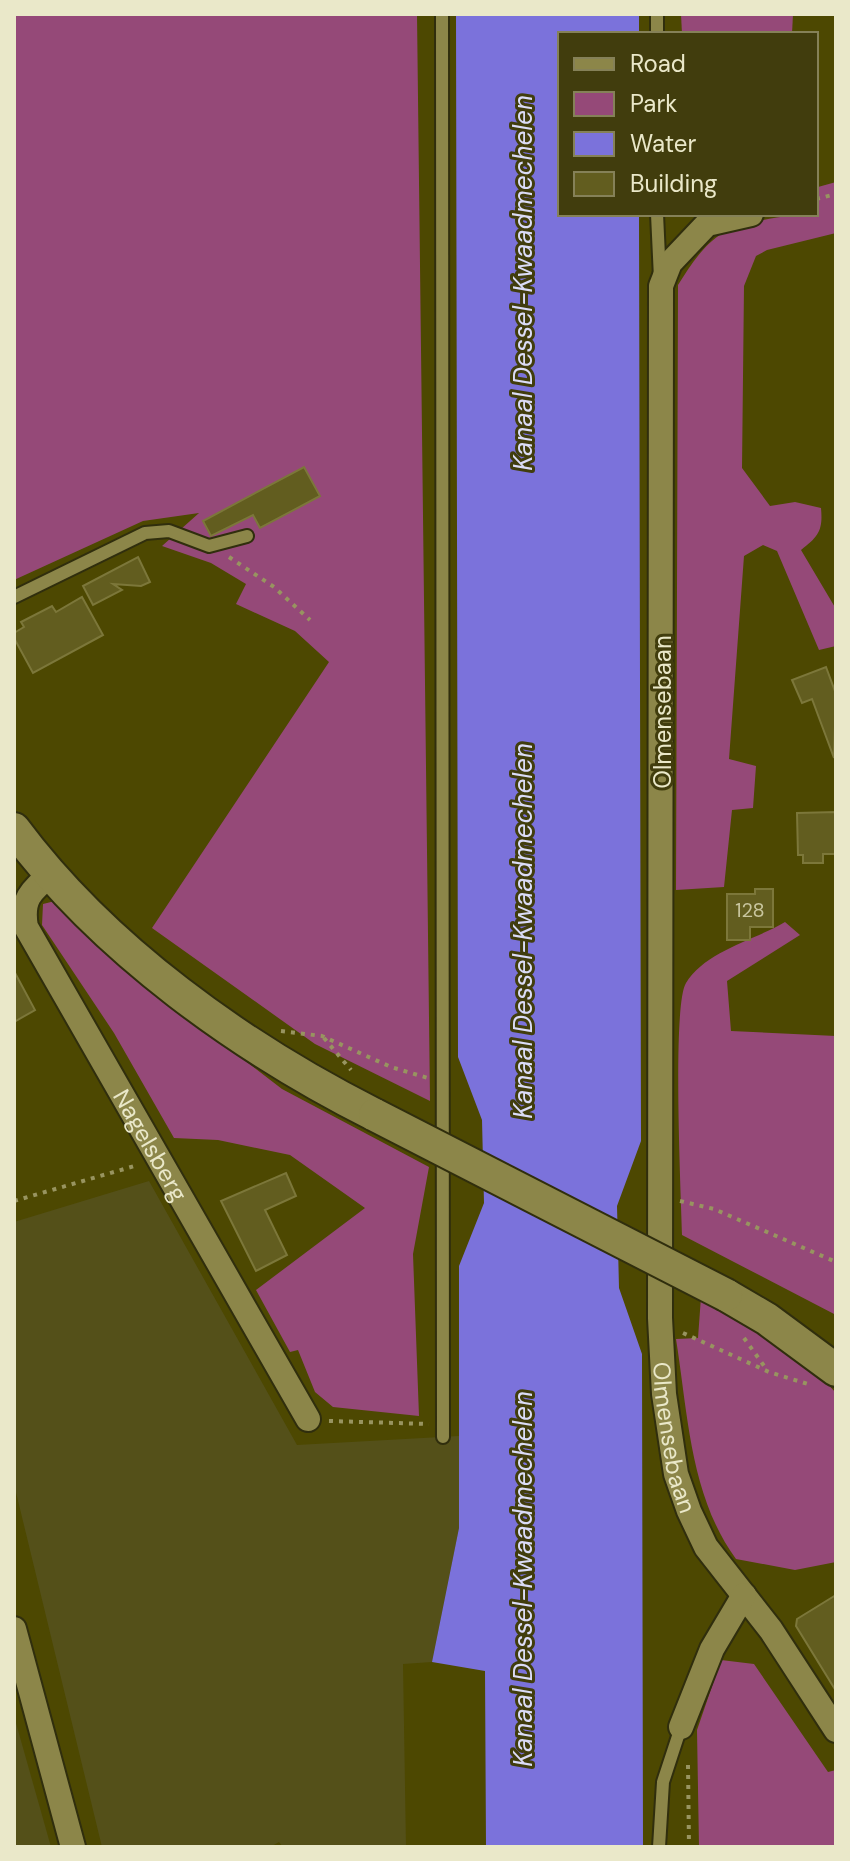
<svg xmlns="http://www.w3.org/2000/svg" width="850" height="1861" viewBox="0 0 850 1861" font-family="'DM Sans',sans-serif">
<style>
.built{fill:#545019}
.green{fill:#954978}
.water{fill:#7b72db}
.building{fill:#625d1f;stroke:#7c773a;stroke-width:2}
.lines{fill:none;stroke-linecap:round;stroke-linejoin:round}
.lane-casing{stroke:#302e0d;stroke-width:16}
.street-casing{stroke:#302e0d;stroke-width:28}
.secondary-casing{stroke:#302e0d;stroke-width:36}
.path{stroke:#989460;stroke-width:4;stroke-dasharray:4 6;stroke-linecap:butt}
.lane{stroke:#8c8649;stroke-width:12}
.street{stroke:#8c8649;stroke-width:24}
.secondary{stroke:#8c8649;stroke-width:32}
.secondary-bridge-casing{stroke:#302e0d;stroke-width:36;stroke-linecap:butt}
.secondary-bridge{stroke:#8c8649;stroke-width:32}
.labels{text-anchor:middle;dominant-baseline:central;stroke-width:6;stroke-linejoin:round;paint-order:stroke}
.number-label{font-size:20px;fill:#c8c59e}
.street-label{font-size:24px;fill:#eae8c9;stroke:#413d0d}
.water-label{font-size:26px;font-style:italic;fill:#dbdcf7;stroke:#413d0d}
</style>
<rect width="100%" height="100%" fill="#4d4801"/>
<g class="built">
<path d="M149,1181L297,1445L459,1436V1528L432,1662L403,1664L406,1847H283L279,1842L270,1847H102L14,1484V1222Z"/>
<path d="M14,1716L51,1847H14Z"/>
</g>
<g class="green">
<path d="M14,14H417L430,1101L315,1044L152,928L329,662L295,631L236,604L246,584L211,563L162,546L199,513L143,521L14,580Z"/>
<path d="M681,14H793L792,34H682Z"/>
<path d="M836,182V233L767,250L756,256L744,286L742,468L770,506L795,502L821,508C823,530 819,536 801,550L836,609V646L819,650L777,551L763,545L744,556L729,759L756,766L753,808L732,810L724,887L676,890L678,285C690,266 703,245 723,233C744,221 792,214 816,214L818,187Z"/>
<path d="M55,901L166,1000L282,1089L429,1167L413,1254L419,1416L333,1407L315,1392L298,1350L290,1352L256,1290L365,1208L290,1155L218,1140L174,1138L114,1033L42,925L43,904Z"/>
<path d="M785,922L800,935L727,981L731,1031L836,1036V1315L682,1235C681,1195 672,1005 686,983C705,951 755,940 785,922Z"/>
<path d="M701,1297L799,1353L836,1393V1562L795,1570L736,1559C690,1496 688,1414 676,1339L698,1338Z"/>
<path d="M721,1660L754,1664L828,1772L836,1770V1847H699L697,1730Z"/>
</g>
<path class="water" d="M456,14H639V34H560V214H639L641,1141L617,1206L619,1288L642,1354L643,1847H486L485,1671L432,1662L459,1528V1266L484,1203L482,1120L458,1057Z"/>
<g class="building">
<path d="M304,467L320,496L260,528L253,515L211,536L203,521Z"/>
<path d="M138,557L150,582L141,586L113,584L122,590L93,605L83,586Z"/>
<path d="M82,597L103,635L33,673L14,638V633L24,627L21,622L52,606L56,612Z"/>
<path d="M826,667L836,694L834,758L812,699L802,703L792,680Z"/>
<path d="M836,812V854H823V863H803V855H798L797,813Z"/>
<path d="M755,889H773V927H750V940H727V894H755Z"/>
<path d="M14,971L35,1010L14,1022Z"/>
<path d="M286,1173L296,1196L265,1210L287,1255L256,1271L221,1201Z"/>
<path d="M836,1595V1691L796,1626L797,1619Z"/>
</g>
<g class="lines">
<g class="lane-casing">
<g id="lane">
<path d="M442,14L443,1437"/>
<path d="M657,34V14"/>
<path d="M657,214L660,278"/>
<path d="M14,597L145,533L169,531L209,546L247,536"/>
<path d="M659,1847L663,1782L681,1727"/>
</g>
</g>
<g class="street-casing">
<g id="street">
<path id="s1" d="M751,214L707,224L670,263L661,286L660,1318L664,1394L676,1474L689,1511L706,1547L771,1630L836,1730"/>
<path id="s2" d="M51,874C31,891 21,899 26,927L308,1419"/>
<path d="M14,1629L73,1847"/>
<path d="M681,1727L712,1649L744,1595"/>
</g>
</g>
<g class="secondary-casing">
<g id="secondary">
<path d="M14,829C104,950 242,1048 375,1115"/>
<path d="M726,1295L767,1319L836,1370"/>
</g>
</g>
<g class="path">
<path d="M816,199L836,194"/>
<path d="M229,557L274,587L310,620"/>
<path d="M281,1031L322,1036L391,1067L428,1078"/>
<path d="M324,1038L351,1070"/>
<path d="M14,1201L138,1165"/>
<path d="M680,1201L714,1209L836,1262"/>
<path d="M683,1333L769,1372L811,1385"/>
<path d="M744,1338L767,1370"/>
<path d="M329,1421L429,1424"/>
<path d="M688,1765L689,1847"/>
</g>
<use href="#lane" class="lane"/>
<use href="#street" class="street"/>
<use href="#secondary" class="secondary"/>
<g class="secondary-bridge-casing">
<path id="secondary-bridge" d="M375,1115L726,1295"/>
</g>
<use href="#secondary-bridge" class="secondary-bridge"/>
</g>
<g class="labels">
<g class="number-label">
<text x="750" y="910">128</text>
</g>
<g class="street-label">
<text transform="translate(662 712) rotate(-90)">Olmensebaan</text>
<text stroke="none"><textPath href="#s2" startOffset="314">Nagelsberg</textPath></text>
<text stroke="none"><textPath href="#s1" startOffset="1276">Olmensebaan</textPath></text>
</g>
<g class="water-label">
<text transform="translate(523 283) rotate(-90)">Kanaal Dessel-Kwaadmechelen</text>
<text transform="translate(523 931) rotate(-90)">Kanaal Dessel-Kwaadmechelen</text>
<text transform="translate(523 1579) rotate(-90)">Kanaal Dessel-Kwaadmechelen</text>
</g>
</g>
<rect width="850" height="1861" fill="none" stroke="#eae8c9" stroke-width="32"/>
<rect x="558" y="32" width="260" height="184" fill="#413d0d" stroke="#858158" stroke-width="2"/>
<rect x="574" y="58" width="40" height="12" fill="#8c8649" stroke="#858158" stroke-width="2"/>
<text x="630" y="72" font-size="24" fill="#eae8c9">Road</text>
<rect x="574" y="92" width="40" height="24" fill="#954978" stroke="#858158" stroke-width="2"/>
<text x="630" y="112" font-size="24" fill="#eae8c9">Park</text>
<rect x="574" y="132" width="40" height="24" fill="#7b72db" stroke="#858158" stroke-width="2"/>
<text x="630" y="152" font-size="24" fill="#eae8c9">Water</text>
<rect x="574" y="172" width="40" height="24" fill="#625d1f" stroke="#858158" stroke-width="2"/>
<text x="630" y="192" font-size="24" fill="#eae8c9">Building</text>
</svg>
